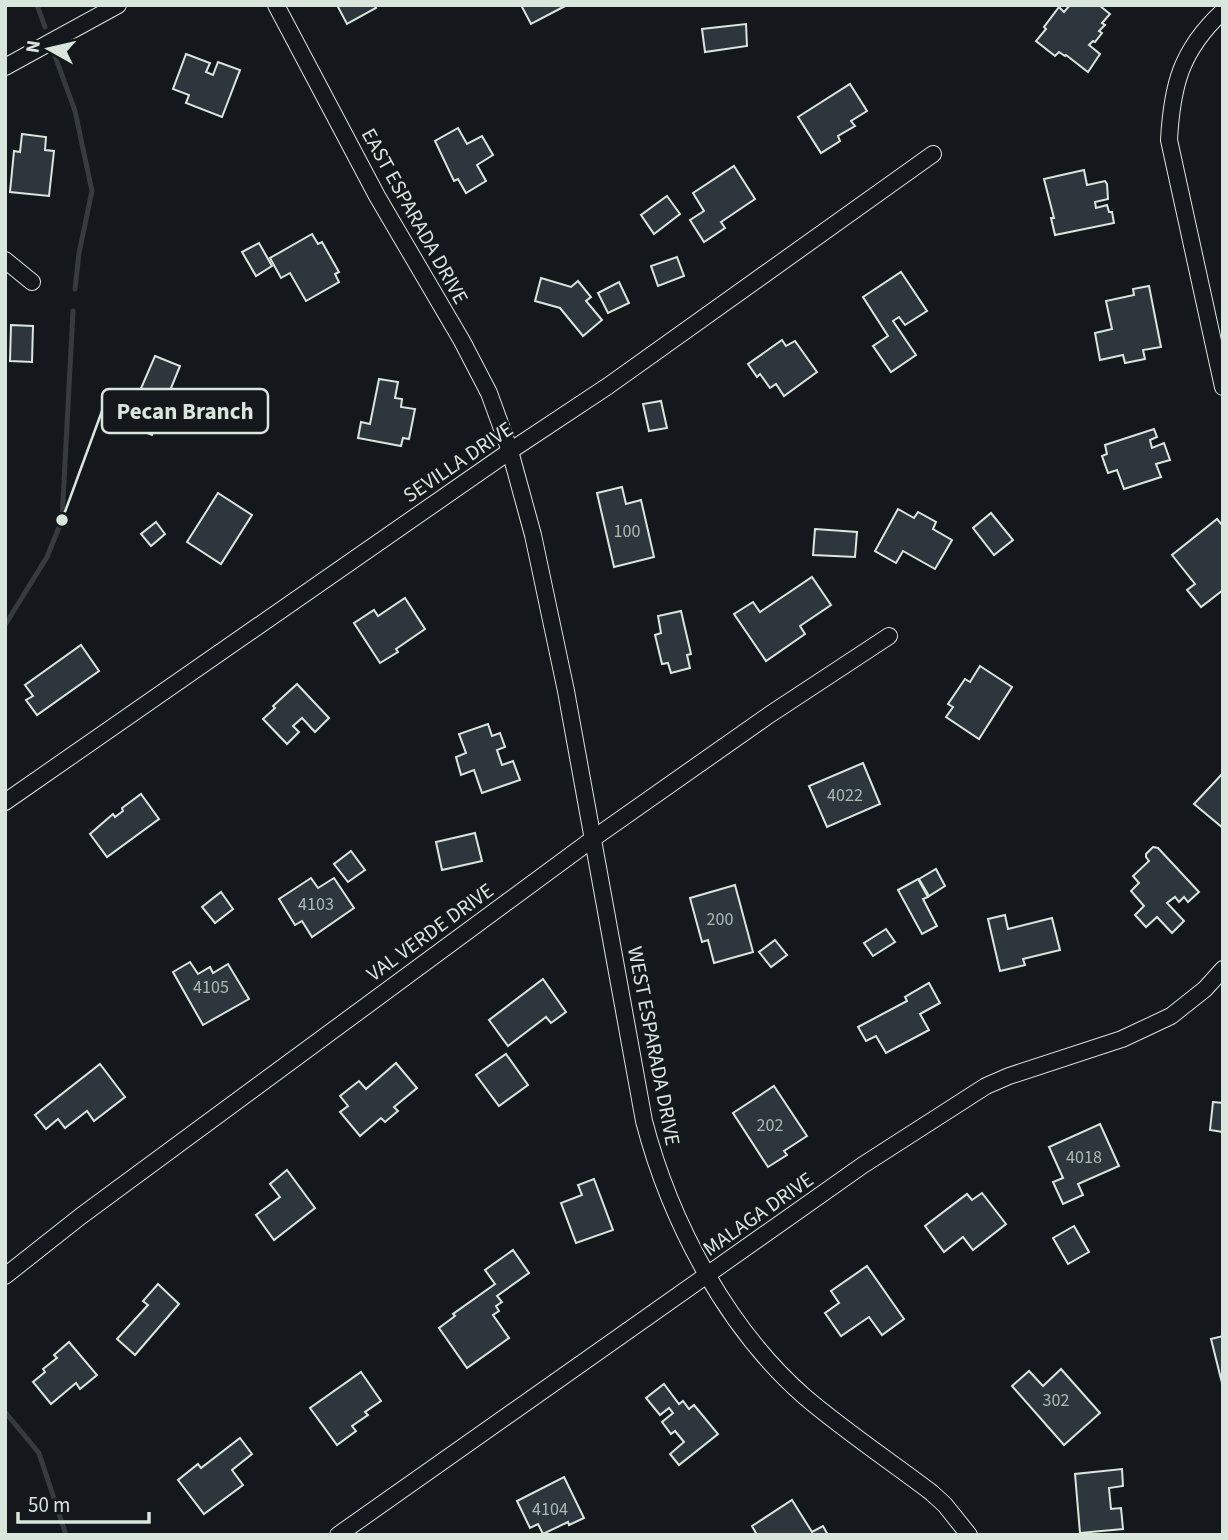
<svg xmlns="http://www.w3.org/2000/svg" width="1228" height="1540" viewBox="0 0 1228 1540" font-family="'Source Sans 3',sans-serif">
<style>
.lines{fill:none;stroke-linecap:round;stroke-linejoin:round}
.stream{stroke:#363b3e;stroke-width:5}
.building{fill:#2c363c;stroke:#d8e6dc;stroke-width:2}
.minor-casing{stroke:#d8e6dc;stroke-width:18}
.minor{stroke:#14181c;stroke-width:16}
.labels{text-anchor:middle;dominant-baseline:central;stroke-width:5;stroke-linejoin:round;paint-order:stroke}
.number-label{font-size:18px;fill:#adbab4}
.street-label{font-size:21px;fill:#d8e6dc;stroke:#14181c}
.leader{fill:none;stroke:#d8e6dc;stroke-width:2.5}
.callout-dot{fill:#d8e6dc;stroke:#14181c;stroke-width:2.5}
.callout{fill:#14181c;stroke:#d8e6dc;stroke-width:2.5}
.callout-label{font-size:23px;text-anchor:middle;font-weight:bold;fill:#d8e6dc}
</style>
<rect width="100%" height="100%" fill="#14181c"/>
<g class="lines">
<g class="stream">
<path d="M37,5L45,27"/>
<path d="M55,56L75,111L92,191L79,253L75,289"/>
<path d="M5,625L47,557L62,520L73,311"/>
<path d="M5,1412L39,1453L66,1535"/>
</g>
</g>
<g class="building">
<path d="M337,5H374L376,8L347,24Z"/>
<path d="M521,5H567L531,24Z"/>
<path d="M1070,5H1099L1110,14L1102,23L1105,25L1099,31L1102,33L1095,42L1093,41L1089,45L1100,54L1088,72L1066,55L1065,56L1059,52L1055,56L1036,41L1046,29L1044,27L1059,7L1064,12Z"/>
<path d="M746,24L747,46L705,52L702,29Z"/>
<path d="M186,54L210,63L206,72L213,75L218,62L240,70L222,117L186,103L189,95L173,89Z"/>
<path d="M850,84L867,111L851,121L855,126L838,136L840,141L821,153L798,117Z"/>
<path d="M458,128L467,144L482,136L493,155L477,165L486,181L466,193L458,179L454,181L435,141Z"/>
<path d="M22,134L46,137L45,150L54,151L49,196L10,192L14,151L20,152Z"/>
<path d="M734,166L755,199L721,222L725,228L704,242L690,220L704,211L693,193Z"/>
<path d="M1084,170L1087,185L1105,181L1107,184L1108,199L1095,202L1096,208L1107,205L1109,212H1112L1114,223L1055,235L1051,218H1054L1044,179Z"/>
<path d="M667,196L680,214L654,234L641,215Z"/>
<path d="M312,234L318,244L322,242L339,272L335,274L339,282L306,301L290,273L281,278L270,258Z"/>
<path d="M259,243L272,266L256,276L242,252Z"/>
<path d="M677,257L684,276L658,286L651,266Z"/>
<path d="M901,272L927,311L905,325L899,317L893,321L916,355L891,372L873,346L888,336L863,297Z"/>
<path d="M541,278L571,287L578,281L591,297L586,301L602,320L583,336L560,308L535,301Z"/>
<path d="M619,282L629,303L608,313L598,293Z"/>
<path d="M1149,286L1161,347L1143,350L1145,359L1125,363L1123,355L1100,360L1095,333L1112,329L1106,301L1134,295L1133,289Z"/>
<path d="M11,325L33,326L32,362L10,361Z"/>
<path d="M782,340L786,346L795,341L817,372L784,396L776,384L770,388L760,374L757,377L748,364Z"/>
<path d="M155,356L180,366L152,435L115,420L125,396L136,400Z"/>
<path d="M379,379L398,382L395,398L402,399L401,407L415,409L409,439L403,438L401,446L358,438L361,422L370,424Z"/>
<path d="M661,401L667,428L649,431L643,404Z"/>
<path d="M1154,429L1157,437L1150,440L1152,448L1164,443L1170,460L1156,464L1161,477L1124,489L1117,470L1108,473L1102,456L1107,454L1105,445Z"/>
<path d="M622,487L626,504L641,500L654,557L614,567L597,493Z"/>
<path d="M218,493L252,515L221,564L187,542Z"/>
<path d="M898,509L914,518L918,512L936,522L933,529L952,540L935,569L903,551L896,563L875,551Z"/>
<path d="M991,513L1013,540L994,555L973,528Z"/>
<path d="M1217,519L1223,526V590L1201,607L1187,590L1195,584L1172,555Z"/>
<path d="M156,522L165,534L151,546L141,534Z"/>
<path d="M815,529L857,532L855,557L813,555Z"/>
<path d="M812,577L831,605L800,626L805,634L766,661L734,614L753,602L760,612Z"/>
<path d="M405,598L425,629L396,649L398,652L380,663L354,623L374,610L378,616Z"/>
<path d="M681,611L691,654L687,655L690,668L671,673L668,663L662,664L655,635L661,633L658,616Z"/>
<path d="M81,645L99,671L37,715L26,700L33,696L25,685Z"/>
<path d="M980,666L1012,687L979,739L946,717L953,707L948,704L965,679L970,682Z"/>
<path d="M297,684L329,718L315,732L302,718L293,726L299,732L287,744L263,719L275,708L273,706Z"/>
<path d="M488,724L492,736L500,733L505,747L497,750L502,765L513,761L520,780L482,793L474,770L461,775L456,757L466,753L459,734Z"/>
<path d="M863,763L880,804L827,827L809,786Z"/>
<path d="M1223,773V828L1194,804Z"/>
<path d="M141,794L159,819L107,857L90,834L113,814L115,817L123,811L122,808Z"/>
<path d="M475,833L482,861L442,870L436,842Z"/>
<path d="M1153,847L1158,848L1199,892L1188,902L1184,897L1179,902L1175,897L1167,903L1184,921L1172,933L1157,917L1146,927L1135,915L1144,906L1131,891L1139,883L1133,876L1149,861L1146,857V854Z"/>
<path d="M351,851L365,870L348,882L334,864Z"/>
<path d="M936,869L945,886L929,896L919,879Z"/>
<path d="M311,878L318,888L334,878L354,908L312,937L302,921L295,925L279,899Z"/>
<path d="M918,879L928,897L923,899L937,926L922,934L898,890Z"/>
<path d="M735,885L753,952L714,963L708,940L702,942L690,898Z"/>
<path d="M221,892L233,909L215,923L202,907Z"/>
<path d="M1005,915L1008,929L1052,918L1060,950L1023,959L1025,965L1000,971L988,919Z"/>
<path d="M886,929L895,942L873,956L864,943Z"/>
<path d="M775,940L787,955L771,967L759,952Z"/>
<path d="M190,962L198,974L210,967L213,973L228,964L249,999L203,1025L173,972Z"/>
<path d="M543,979L566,1012L551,1023L546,1017L508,1046L489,1020Z"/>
<path d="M929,983L940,1003L920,1014L929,1030L886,1053L876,1036L866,1041L858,1027L907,1001L905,997Z"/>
<path d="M506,1054L528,1085L499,1106L476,1075Z"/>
<path d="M396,1063L417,1088L394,1107L398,1111L385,1122L381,1118L360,1136L340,1112L348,1106L340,1096L359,1081L366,1089Z"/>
<path d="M100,1064L125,1097L94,1121L87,1111L65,1128L58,1119L46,1129L35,1115Z"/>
<path d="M774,1086L807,1136L784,1151L787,1155L768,1167L733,1113Z"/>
<path d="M1213,1102L1223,1103V1132L1210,1130Z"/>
<path d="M1100,1124L1119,1166L1078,1184L1083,1195L1063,1204L1053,1182L1063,1178L1049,1147Z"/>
<path d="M287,1170L315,1208L274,1240L256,1215L280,1197L270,1184Z"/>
<path d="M594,1179L613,1230L576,1243L561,1203L582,1195L578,1185Z"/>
<path d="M982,1193L1006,1224L973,1250L963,1237L944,1252L925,1226L967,1194L972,1200Z"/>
<path d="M1074,1226L1089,1252L1068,1264L1053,1238Z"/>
<path d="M513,1250L529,1273L497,1296L502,1302L496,1306L499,1311L493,1315L509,1338L467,1368L439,1328L455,1316L453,1314L495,1284L485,1270Z"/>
<path d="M867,1266L904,1319L882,1335L869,1317L841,1336L825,1313L839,1303L831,1291Z"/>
<path d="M158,1284L179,1304L135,1355L117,1339L148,1305L143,1301Z"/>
<path d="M1223,1336V1387L1211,1339Z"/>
<path d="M69,1342L97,1375L80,1389L76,1383L51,1404L33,1382L45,1372L43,1369L57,1358L54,1355Z"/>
<path d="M1061,1369L1100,1413L1064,1445L1012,1386L1029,1371L1043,1386Z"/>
<path d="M361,1372L381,1401L365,1412L368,1415L352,1426L356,1431L337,1445L310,1408Z"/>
<path d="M664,1384L679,1404L683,1401L689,1409L694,1405L718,1434L679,1465L670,1454L684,1442L675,1431L671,1434L662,1422L673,1413L669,1408L660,1415L646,1398Z"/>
<path d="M240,1438L252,1454L232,1470L243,1485L204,1514L178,1480L198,1464L201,1468Z"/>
<path d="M1122,1469L1123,1486L1109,1488L1111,1509L1121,1508L1123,1529L1080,1533L1075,1474Z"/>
<path d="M564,1477L584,1518L569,1525L568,1522L543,1534L538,1524L530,1528L517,1501Z"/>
<path d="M792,1500L812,1532L823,1526L828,1535H757L752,1526Z"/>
</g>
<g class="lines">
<g class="minor-casing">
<g id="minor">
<path d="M276,5L377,196L462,341L489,393L510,451L533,535L566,691L644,1121C670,1221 726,1328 805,1397C845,1431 890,1461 932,1493L945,1505L969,1535"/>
<path d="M1223,11C1181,50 1172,85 1169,140L1223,387"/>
<path d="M5,67L118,5"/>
<path d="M5,260L32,282"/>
<path d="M5,802L510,451L608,386L933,154"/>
<path d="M5,1276L81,1216L594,838L769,715L889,636"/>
<path d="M338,1535L863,1165L986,1086L1009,1076L1122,1039L1171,1016L1205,989L1223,969"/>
</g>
</g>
<use href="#minor" class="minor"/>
</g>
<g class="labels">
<g class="number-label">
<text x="627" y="531">100</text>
<text x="845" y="795">4022</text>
<text x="316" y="904">4103</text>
<text x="720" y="919">200</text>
<text x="211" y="987">4105</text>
<text x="770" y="1125">202</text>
<text x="1084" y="1157">4018</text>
<text x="1056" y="1400">302</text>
<text x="550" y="1509">4104</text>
</g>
<g class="street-label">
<text transform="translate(415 216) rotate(61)">EAST ESPARADA DRIVE</text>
<text transform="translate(458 462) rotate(-34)">SEVILLA DRIVE</text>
<text transform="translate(430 932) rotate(-36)">VAL VERDE DRIVE</text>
<text transform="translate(654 1046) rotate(79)">WEST ESPARADA DRIVE</text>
<text transform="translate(758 1214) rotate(-35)">MALAGA DRIVE</text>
</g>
</g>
<path class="leader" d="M62 520L102 411"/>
<circle class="callout-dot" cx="62" cy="520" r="7"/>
<rect class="callout" x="102" y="389" width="166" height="44" rx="7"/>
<g class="callout-label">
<text x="185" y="419">Pecan Branch</text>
</g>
<rect width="1228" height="1540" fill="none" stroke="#d8e6dc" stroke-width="14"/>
<g transform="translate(49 49) rotate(278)" stroke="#14181c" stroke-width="5" paint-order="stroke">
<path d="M0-5L12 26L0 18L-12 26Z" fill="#d8e6dc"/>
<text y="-10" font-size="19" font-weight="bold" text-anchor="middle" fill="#d8e6dc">N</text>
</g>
<path d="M18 1512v10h131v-10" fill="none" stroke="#d8e6dc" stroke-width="3.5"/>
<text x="28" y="1512" font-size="21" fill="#d8e6dc" stroke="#14181c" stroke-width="5" paint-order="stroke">50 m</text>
</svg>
